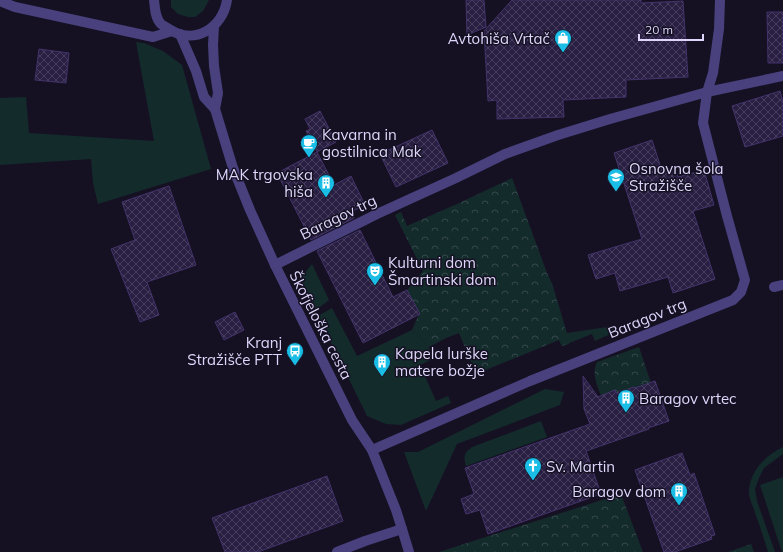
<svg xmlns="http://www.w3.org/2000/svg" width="783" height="552" viewBox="0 0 783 552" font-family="Mulish,sans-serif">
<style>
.grass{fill:#142b2c}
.forest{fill:url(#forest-crowns)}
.building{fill:url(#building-cross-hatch);stroke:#43336b}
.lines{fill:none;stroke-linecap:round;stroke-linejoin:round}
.minor{stroke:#48417d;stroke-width:10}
.labels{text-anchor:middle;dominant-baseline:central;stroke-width:3;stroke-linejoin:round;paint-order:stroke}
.poi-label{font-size:15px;fill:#ded7fb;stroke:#151123;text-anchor:start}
.street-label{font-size:15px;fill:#ded7fb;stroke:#151123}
</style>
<defs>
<pattern id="forest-crowns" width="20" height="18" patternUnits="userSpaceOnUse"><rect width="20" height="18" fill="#142b2c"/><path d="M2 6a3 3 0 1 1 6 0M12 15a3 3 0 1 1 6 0" fill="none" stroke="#36494c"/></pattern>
<pattern id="building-cross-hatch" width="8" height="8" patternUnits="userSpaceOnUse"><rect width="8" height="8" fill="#291f42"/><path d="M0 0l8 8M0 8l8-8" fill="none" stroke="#483f5e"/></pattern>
</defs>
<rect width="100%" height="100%" fill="#151123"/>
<g class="grass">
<path d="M171,0H209L203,11L195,17H188L178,14L171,7Z"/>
<path d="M136,42L144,43L163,51L182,65L211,169L98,204L93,183L91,159L0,165V98L26,97L29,133L154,141Z"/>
<path d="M312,264L329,300L315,311L299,280Z"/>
<path d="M558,303L567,333L614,326L617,331L595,341L592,334L562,346L559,340L556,341Z"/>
<path d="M332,308L357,356L412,330L429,347L433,359L420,365L436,401L448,396L451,403L401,425L386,424L367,416L318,316Z"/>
<path d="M545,389L564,392L560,405L457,444L426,511L404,452H418Z"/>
<path d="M541,421L547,437L466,466C463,456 464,453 472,447Z"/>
<path d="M783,447V454L764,468L759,478L755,489L757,501L775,552H768C764,539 760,526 755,513C753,506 748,497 749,489C752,469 765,456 783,447Z"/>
<path d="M783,477V552H782L760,485Z"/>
</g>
<g class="forest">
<path d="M512,178L547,273L553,286L569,344L562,346L559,340L476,374L459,333L446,338L429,347L412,330L419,314L407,290L423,271L395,215L401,212L407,226L457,204Z"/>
<path d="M639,347L651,383L635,388L634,387L616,393L615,391L602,399C598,386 591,375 597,362Z"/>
<path d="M621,494L643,552H439Z"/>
<path d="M751,544L754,552H728Z"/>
</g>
<g class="building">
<path d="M466,0H484L486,27L467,35Z"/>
<path d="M512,0H641V3L683,1L688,77L626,80V97L563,100L564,117L497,119V100L488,101L484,31Z"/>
<path d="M767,12H783V63H768Z"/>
<path d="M39,49L69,53L66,83L35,80Z"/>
<path d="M780,91L783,102V136L745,147L732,106Z"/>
<path d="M320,111L336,142L317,152L306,131L310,129L305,119Z"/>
<path d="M432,130L448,163L396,187L380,154Z"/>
<path d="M652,140L662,171L674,167L678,177L704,170L714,205L693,211L715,279L673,293L668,277L620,291L615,273L596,279L588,255L642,239L614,153Z"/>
<path d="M317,152L334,185L351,176L365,205L351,212L354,218L311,240L277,173Z"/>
<path d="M169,186L196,265L147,282L159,315L140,322L111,249L135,240L122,202Z"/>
<path d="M360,230L393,297L407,290L420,314L363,343L317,251Z"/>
<path d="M235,312L244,330L224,340L215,322Z"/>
<path d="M583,376L598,397L615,390L616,393L634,387L635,388L655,381L669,421L648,428L649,429L586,451L601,494L488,534L480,510L466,514L461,499L474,494L465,468L590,424L584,409Z"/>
<path d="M682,453L690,475L694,473L715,535L711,536L712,539L675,552H664L635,470Z"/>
<path d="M327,476L343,521L258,552H225L212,518Z"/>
</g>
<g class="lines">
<g class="minor">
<path d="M154,0C155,8 155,18 161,24C163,26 166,27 169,29C194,46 223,28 227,0"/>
<path d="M0,1L15,7L153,37L172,31"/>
<path d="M214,26L213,45L214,66L218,93L215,109"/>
<path d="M180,34L196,71L204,97L215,109L233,168L250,210L275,265L352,420L372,450L396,510L402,529L409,552"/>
<path d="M275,265L377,214L456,178L505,154L558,135L610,119L707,92L783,76"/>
<path d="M774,287L783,285"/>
<path d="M372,450L530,381L733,300L741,292L745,280L727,216L703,123L707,92L713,73L719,29L720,0"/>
<path d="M337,552L365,541L402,529"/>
</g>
</g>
<defs>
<g id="shop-pin" transform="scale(0.9)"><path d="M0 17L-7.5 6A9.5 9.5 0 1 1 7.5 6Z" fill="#19bde5" stroke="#151123"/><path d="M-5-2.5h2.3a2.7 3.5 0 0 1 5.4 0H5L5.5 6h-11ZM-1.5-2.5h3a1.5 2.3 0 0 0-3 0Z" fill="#fff"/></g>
<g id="cafe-pin" transform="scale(0.9)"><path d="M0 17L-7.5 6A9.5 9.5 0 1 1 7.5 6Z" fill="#19bde5" stroke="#151123"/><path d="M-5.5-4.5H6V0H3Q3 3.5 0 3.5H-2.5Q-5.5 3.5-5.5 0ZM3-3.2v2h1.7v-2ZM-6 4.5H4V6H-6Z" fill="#fff"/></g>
<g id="school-pin" transform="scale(0.9)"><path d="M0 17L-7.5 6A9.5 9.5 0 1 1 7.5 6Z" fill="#19bde5" stroke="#151123"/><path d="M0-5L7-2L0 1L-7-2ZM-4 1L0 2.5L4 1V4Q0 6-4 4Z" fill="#fff"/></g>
<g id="building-pin" transform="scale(0.9)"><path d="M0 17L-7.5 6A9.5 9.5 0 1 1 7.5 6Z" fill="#19bde5" stroke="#151123"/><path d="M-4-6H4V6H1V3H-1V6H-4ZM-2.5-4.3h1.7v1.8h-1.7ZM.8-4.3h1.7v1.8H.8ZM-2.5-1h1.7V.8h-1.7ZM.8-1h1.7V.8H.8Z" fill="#fff"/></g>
<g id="theatre-pin" transform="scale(0.9)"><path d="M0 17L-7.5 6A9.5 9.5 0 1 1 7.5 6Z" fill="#19bde5" stroke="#151123"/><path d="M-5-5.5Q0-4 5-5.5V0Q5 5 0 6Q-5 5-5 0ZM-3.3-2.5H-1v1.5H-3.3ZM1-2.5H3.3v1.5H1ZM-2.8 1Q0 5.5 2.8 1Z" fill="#fff"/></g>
<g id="bus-pin" transform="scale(0.9)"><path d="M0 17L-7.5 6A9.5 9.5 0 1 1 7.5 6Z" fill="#19bde5" stroke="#151123"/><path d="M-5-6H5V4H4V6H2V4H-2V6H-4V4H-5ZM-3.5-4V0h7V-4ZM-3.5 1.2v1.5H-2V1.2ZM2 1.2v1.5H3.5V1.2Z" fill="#fff"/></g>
<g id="church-pin" transform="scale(0.9)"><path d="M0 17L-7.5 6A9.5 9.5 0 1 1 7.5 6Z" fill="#19bde5" stroke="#151123"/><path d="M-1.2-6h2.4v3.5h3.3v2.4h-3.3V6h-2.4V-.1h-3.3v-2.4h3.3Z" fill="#fff"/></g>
</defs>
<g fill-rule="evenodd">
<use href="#shop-pin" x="563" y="38"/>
<use href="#cafe-pin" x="309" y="143"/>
<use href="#school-pin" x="616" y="177"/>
<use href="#building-pin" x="326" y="183"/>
<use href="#theatre-pin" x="375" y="271"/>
<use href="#bus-pin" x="295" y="351"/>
<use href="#building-pin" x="382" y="362"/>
<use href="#building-pin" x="626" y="398"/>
<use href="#church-pin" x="533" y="466"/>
<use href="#building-pin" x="679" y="491"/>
</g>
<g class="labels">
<g class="poi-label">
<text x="550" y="38" text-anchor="end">Avtohiša Vrtač</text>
<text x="322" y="134">Kavarna in<tspan x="322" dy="17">gostilnica Mak</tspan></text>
<text x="629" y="168">Osnovna šola<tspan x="629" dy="17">Stražišče</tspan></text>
<text x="313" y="174" text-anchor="end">MAK trgovska<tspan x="313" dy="17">hiša</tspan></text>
<text x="388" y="262">Kulturni dom<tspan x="388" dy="17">Šmartinski dom</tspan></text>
<text x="282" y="342" text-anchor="end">Kranj<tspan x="282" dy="17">Stražišče PTT</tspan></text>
<text x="395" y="353">Kapela lurške<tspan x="395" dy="17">matere božje</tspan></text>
<text x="639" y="398">Baragov vrtec</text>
<text x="546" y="466">Sv. Martin</text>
<text x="666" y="491" text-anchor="end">Baragov dom</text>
</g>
<g class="street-label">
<text transform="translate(338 217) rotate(-26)">Baragov trg</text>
<text transform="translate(647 318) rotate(-22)">Baragov trg</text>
<text transform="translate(321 325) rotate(63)">Škofjeloška cesta</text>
</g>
</g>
<path d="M639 34v6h64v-6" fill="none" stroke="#ded7fb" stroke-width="2"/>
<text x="645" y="34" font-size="12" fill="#ded7fb" stroke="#151123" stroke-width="3" paint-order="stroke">20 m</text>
</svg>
